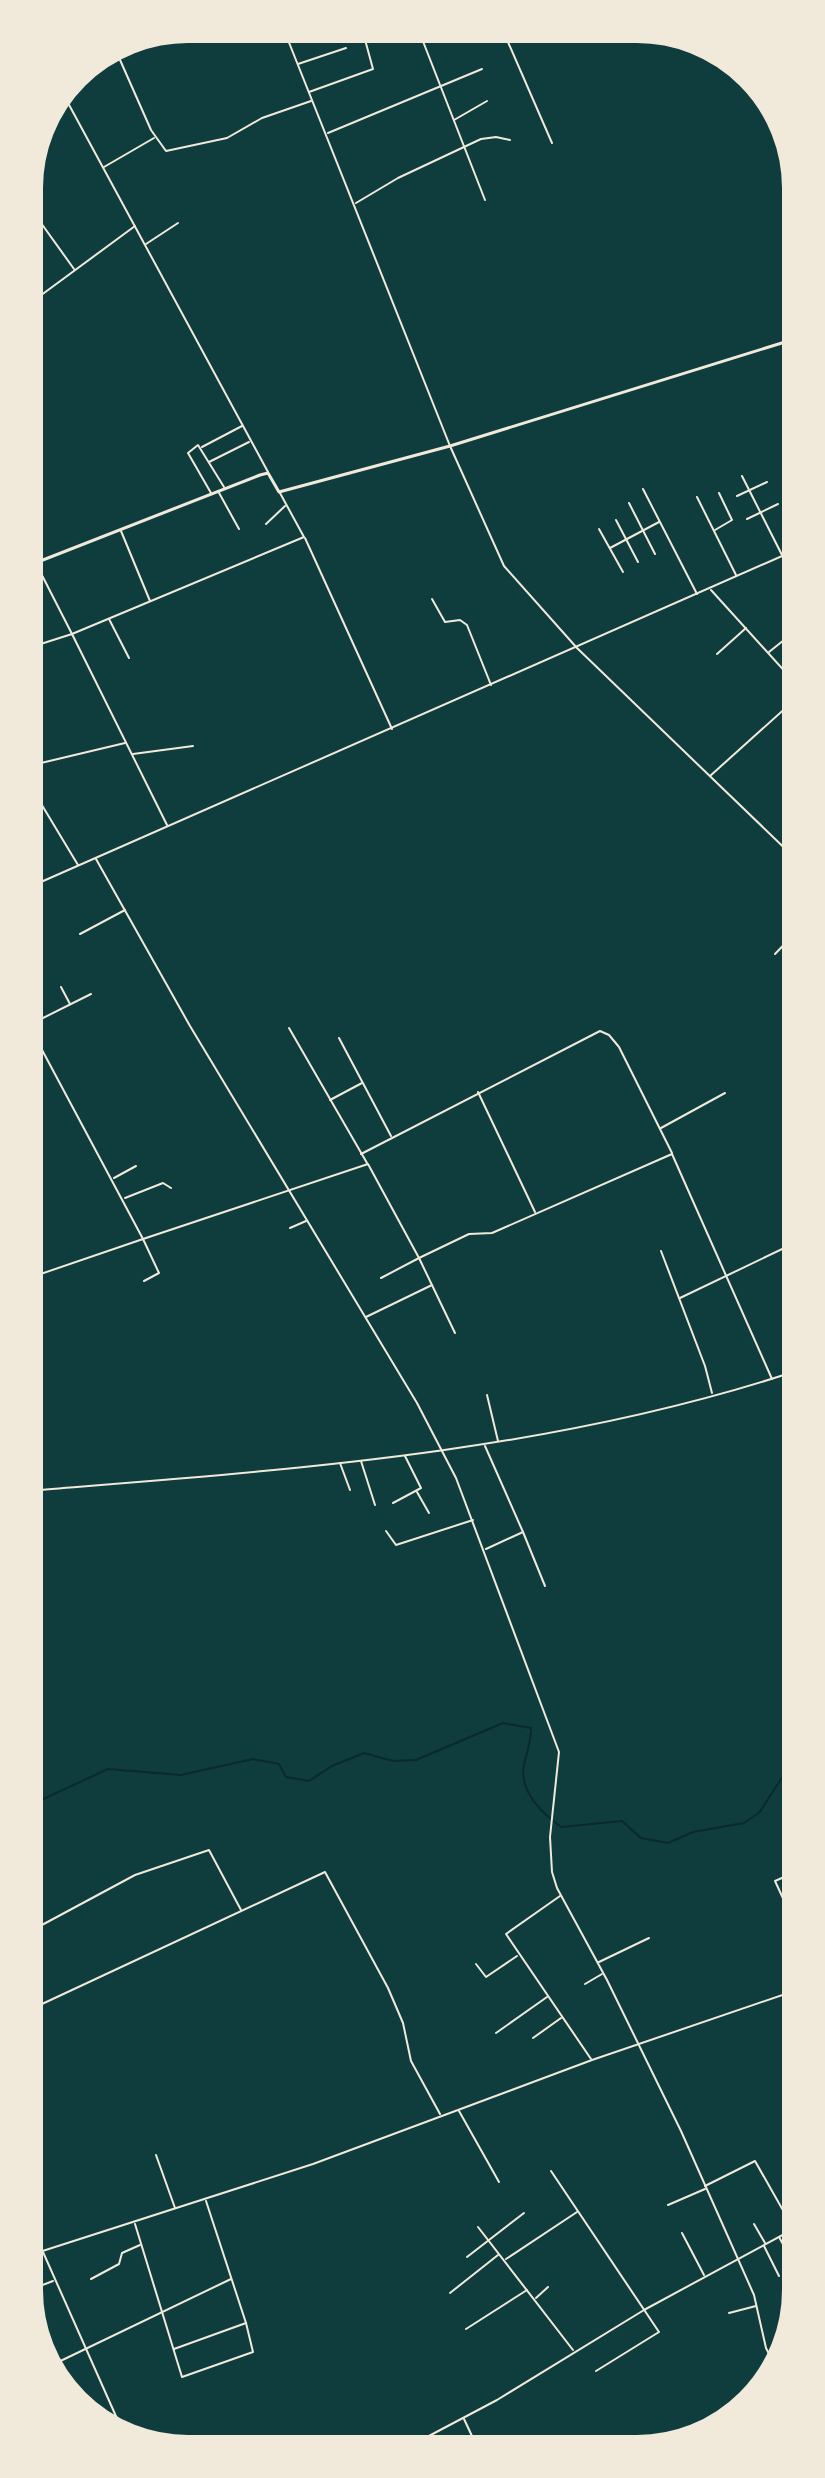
<svg xmlns="http://www.w3.org/2000/svg" width="825" height="2478" viewBox="0 0 825 2478" font-family="Inter,sans-serif">
<style>
.lines{fill:none;stroke-linecap:round;stroke-linejoin:round}
.stream{stroke:#0a2a2b;stroke-width:2}
.minor{stroke:#f1e9da;stroke-width:2}
.tertiary{stroke:#f1e9da;stroke-width:3}
.rim{fill:none;stroke:#f1e9da;stroke-width:10}
</style>
<rect width="100%" height="100%" fill="#0f3d3e"/>
<g class="lines">
<path class="stream" d="M26,1807L108,1769L181,1775L253,1759L279,1764L286,1777L309,1781L332,1766L364,1753L393,1761L416,1760L503,1723L531,1728C531,1743 527,1751 524,1765C519,1792 542,1813 561,1827L622,1821L641,1838L668,1843L693,1832L744,1823L759,1813L785,1773L800,1770"/>
<g class="minor">
<path d="M282,25L450,446L504,566L577,648L799,862"/>
<path d="M417,26L485,200"/>
<path d="M501,26L552,143"/>
<path d="M113,44L151,130L166,151L227,138L262,118L311,101"/>
<path d="M298,64L346,48"/>
<path d="M61,90L268,472"/>
<path d="M309,92L373,69L361,25"/>
<path d="M454,120L487,101"/>
<path d="M328,133L482,69"/>
<path d="M104,167L154,138"/>
<path d="M356,203L398,178L481,139L496,137L510,140"/>
<path d="M24,207L36,216L74,269"/>
<path d="M146,244L178,223"/>
<path d="M25,307L135,226"/>
<path d="M202,447L242,426"/>
<path d="M209,462L249,442"/>
<path d="M742,476L782,555"/>
<path d="M643,489L697,594"/>
<path d="M218,491L239,529"/>
<path d="M211,493L188,453L198,445L224,487"/>
<path d="M737,496L767,482"/>
<path d="M697,497L736,575"/>
<path d="M629,503L655,554"/>
<path d="M747,519L778,504"/>
<path d="M616,520L638,562"/>
<path d="M266,524L285,506"/>
<path d="M599,529L623,572"/>
<path d="M715,530L732,520L719,493"/>
<path d="M121,531L150,601"/>
<path d="M305,538L392,729"/>
<path d="M25,542L72,634L304,537L280,493"/>
<path d="M610,548L659,522"/>
<path d="M711,590L799,687"/>
<path d="M432,599L445,622L460,620L467,625L491,685"/>
<path d="M109,619L129,658"/>
<path d="M25,649L72,634L167,825"/>
<path d="M769,652L799,628"/>
<path d="M717,654L746,628"/>
<path d="M790,676L799,670"/>
<path d="M133,754L193,746"/>
<path d="M25,771L41,763L125,743"/>
<path d="M710,776L799,696"/>
<path d="M25,777L78,865"/>
<path d="M96,859L190,1026L417,1403L456,1478L559,1752L550,1837L552,1872L557,1888L607,1980L681,2131L754,2295L766,2348L774,2364"/>
<path d="M25,862L36,883"/>
<path d="M25,889L798,549"/>
<path d="M80,934L125,910"/>
<path d="M775,954L799,929"/>
<path d="M61,987L70,1004"/>
<path d="M25,1018L143,1239L368,1164L419,1258L469,1234L492,1233L672,1154L772,1379"/>
<path d="M31,1024L91,994"/>
<path d="M289,1028L367,1163"/>
<path d="M339,1038L391,1136"/>
<path d="M25,1059L42,1051"/>
<path d="M478,1092L535,1212"/>
<path d="M330,1100L362,1083"/>
<path d="M661,1128L725,1093"/>
<path d="M361,1154L600,1031L609,1035L619,1047L672,1153"/>
<path d="M114,1178L136,1166"/>
<path d="M125,1198L163,1183L171,1188"/>
<path d="M290,1228L306,1221"/>
<path d="M785,1249L799,1291"/>
<path d="M661,1251L705,1366L712,1393"/>
<path d="M381,1278L419,1258L455,1333"/>
<path d="M26,1279L143,1239L159,1273L144,1281"/>
<path d="M680,1298L799,1241"/>
<path d="M366,1317L432,1285"/>
<path d="M487,1395L498,1441"/>
<path d="M485,1446L523,1532L486,1549"/>
<path d="M361,1461L375,1505"/>
<path d="M340,1463L350,1490"/>
<path d="M26,1491C286,1470 551,1453 799,1370"/>
<path d="M417,1492L429,1513"/>
<path d="M393,1503L421,1488L405,1456"/>
<path d="M386,1531L396,1545L473,1520"/>
<path d="M523,1532L545,1586"/>
<path d="M800,1870L775,1881L800,1935"/>
<path d="M560,1896L506,1934L591,2059"/>
<path d="M27,1933L135,1875L209,1850L241,1910"/>
<path d="M599,1962L649,1938"/>
<path d="M476,1964L486,1977L517,1956"/>
<path d="M585,1984L602,1974"/>
<path d="M27,2011L325,1872L388,1988L403,2023L411,2061L440,2114"/>
<path d="M496,2033L547,1997"/>
<path d="M533,2038L561,2018"/>
<path d="M459,2111L499,2182"/>
<path d="M27,2141L29,2140"/>
<path d="M156,2155L175,2208"/>
<path d="M551,2171L659,2332L596,2371"/>
<path d="M705,2186L755,2161L793,2228"/>
<path d="M668,2205L705,2189"/>
<path d="M135,2224L182,2377L253,2352L246,2323"/>
<path d="M754,2224L765,2243"/>
<path d="M478,2227L573,2350"/>
<path d="M682,2233L704,2275"/>
<path d="M779,2237L801,2277"/>
<path d="M764,2246L779,2276"/>
<path d="M43,2252L119,2423"/>
<path d="M27,2256L313,2164L592,2060L800,1989"/>
<path d="M467,2257L524,2213"/>
<path d="M506,2259L577,2212"/>
<path d="M91,2279L119,2264L122,2253L140,2245"/>
<path d="M27,2291L53,2281"/>
<path d="M450,2293L498,2255"/>
<path d="M536,2298L548,2287"/>
<path d="M729,2313L756,2306"/>
<path d="M466,2329L527,2290"/>
<path d="M174,2349L246,2323L206,2201"/>
<path d="M50,2366L231,2279"/>
<path d="M464,2419L479,2451"/>
<path d="M410,2451L427,2437L497,2400L644,2310L801,2225"/>
<path d="M487,2451L516,2436"/>
</g>
<path class="tertiary" d="M25,567L260,475L268,473L279,492L450,446L798,338"/>
</g>
<path d="M0 0H825V2478H0ZM188 38H637A150 150 0 0 1 787 188V2290A150 150 0 0 1 637 2440H188A150 150 0 0 1 38 2290V188A150 150 0 0 1 188 38Z" fill="#f1e9da" fill-rule="evenodd"/>
<path class="rim" d="M188 38H637A150 150 0 0 1 787 188V2290A150 150 0 0 1 637 2440H188A150 150 0 0 1 38 2290V188A150 150 0 0 1 188 38Z"/>
</svg>
